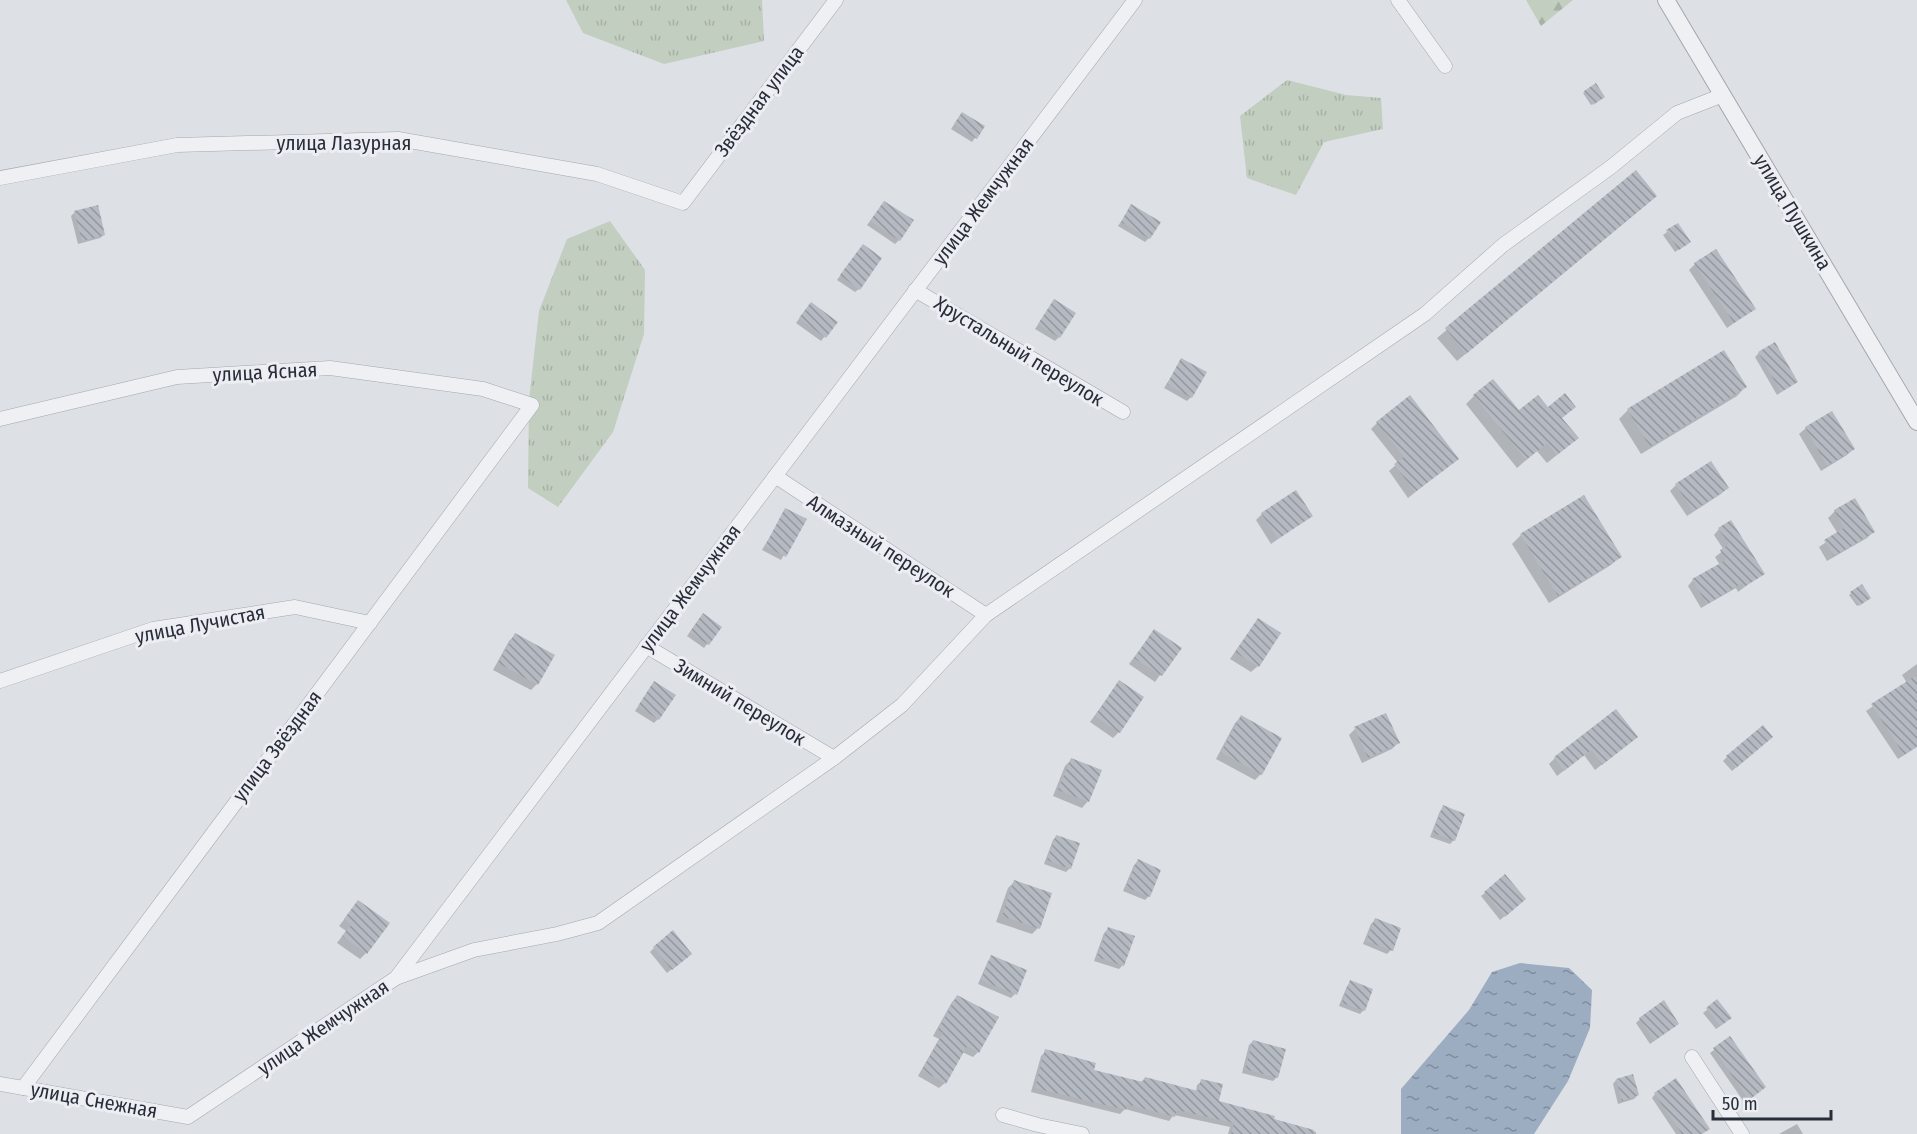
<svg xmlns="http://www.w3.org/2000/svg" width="1917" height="1134" viewBox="0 0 1917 1134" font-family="'Fira Sans Condensed',sans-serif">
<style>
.grass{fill:url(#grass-tufts)}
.forest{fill:url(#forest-firs)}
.water{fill:url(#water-ripples)}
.shadow{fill:#0003}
.building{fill:url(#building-back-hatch)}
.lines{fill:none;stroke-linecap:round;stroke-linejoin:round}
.minor-casing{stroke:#a3a7ae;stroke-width:15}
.tertiary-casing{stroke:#a3a7ae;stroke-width:18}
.minor{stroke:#eff0f4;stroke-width:14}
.tertiary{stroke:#eff0f4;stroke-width:16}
.labels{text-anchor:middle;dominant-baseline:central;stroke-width:6;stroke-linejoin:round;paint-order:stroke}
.street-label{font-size:20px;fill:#282e39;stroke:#eceef3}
</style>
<defs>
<pattern id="grass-tufts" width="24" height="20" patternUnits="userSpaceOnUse" patternTransform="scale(1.5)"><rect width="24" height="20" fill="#c2cebf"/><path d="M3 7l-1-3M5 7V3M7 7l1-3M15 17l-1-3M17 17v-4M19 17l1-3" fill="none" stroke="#a7b1a5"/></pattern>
<pattern id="forest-firs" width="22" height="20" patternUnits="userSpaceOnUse" patternTransform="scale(1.5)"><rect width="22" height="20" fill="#c2cebf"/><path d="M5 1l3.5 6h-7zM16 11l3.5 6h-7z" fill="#a7b1a5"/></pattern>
<pattern id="water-ripples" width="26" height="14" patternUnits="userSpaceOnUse" patternTransform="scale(1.5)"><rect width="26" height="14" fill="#9cacc1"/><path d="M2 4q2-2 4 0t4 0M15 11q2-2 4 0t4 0" fill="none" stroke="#7f8c9e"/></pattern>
<pattern id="building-back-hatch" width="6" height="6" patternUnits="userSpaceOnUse" patternTransform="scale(1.5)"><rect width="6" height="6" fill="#b5b9c1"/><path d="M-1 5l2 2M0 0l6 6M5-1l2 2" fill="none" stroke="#93979e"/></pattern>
</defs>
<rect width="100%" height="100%" fill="#dde0e5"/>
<g class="grass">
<path d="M566,0H762L764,41L664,64L583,33Z"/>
<path d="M1287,80L1346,95L1381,98L1383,129L1324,142L1296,195L1247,178L1240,116Z"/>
<path d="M610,221L645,270L644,334L613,432L558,507L528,488L529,400L539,311L567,239Z"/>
</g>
<path class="forest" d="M1526,0H1573L1541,26Z"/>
<path class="water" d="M1520,963L1569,968L1592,990L1590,1028L1568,1081L1534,1134H1401V1089L1469,1010L1492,972Z"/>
<g class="shadow">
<path d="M1596,85L1602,98L1591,105L1583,93Z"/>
<path d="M962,113L983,127L972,142L951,129Z"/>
<path d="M1636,172L1647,204L1457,361L1437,338Z"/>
<path d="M884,203L899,240L895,244L867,225Z"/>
<path d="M1132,206L1149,238L1145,242L1118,226Z"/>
<path d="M75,212L104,235L100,238L78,244L71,216Z"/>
<path d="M1677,225L1685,245L1675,252L1663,235Z"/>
<path d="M859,250V289L855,292L837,280Z"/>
<path d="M1695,264L1754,309L1727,328L1689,270Z"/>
<path d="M1054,301L1059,337L1055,341L1035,329Z"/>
<path d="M807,308L836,322L821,341L796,323Z"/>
<path d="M1759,353L1797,382L1777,395L1755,357Z"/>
<path d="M1182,360L1191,397L1187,401L1164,388Z"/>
<path d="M1745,387L1737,396L1641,454L1619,419L1628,410Z"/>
<path d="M1474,396L1519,413L1547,409L1561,418L1568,446L1547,463L1537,451L1517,468L1466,404Z"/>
<path d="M1377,423L1457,459L1408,498L1389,471L1398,463L1371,429Z"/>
<path d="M1806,428L1853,449L1847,455L1821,471L1799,434Z"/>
<path d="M1676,485L1727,488L1721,494L1687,516L1670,491Z"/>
<path d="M1583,497L1620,557L1611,565L1549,603L1512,544L1521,535Z"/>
<path d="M1855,500L1873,532L1867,538L1827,561L1819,547L1838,534L1828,518L1835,511Z"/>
<path d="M786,510L804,519L781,560L762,550Z"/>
<path d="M1262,514L1311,516L1271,544L1256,520Z"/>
<path d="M1719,529L1763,573L1738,592L1736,588L1701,608L1688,586L1693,580L1720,565L1715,557L1724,550L1714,535Z"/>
<path d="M1861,586L1867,599L1857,606L1849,595Z"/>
<path d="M699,619L720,627L704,648L687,636Z"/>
<path d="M1258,619L1279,633L1258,666L1251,672L1230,659Z"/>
<path d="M1154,631L1179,648L1155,682L1129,664Z"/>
<path d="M515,635L537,684L531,690L493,670L509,641Z"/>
<path d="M1917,664V747L1898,759L1866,711L1907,683L1902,675Z"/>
<path d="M1119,682V732L1113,738L1090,722Z"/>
<path d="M651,687L658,719L654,723L635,711Z"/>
<path d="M1241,717L1261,774L1255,780L1216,759L1235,723Z"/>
<path d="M1355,729L1398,743L1392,749L1362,763L1349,735Z"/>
<path d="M1636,737L1595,770L1584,755L1557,776L1549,764L1555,758Z"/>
<path d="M1767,740L1732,771L1723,761L1727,757Z"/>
<path d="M1071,760L1088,801L1082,808L1053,796L1065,766Z"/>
<path d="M1444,807L1454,840L1450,844L1430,837L1440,811Z"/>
<path d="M1056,837L1070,868L1066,872L1044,864L1053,840Z"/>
<path d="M1138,861L1149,896L1145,900L1123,891L1134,865Z"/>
<path d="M1014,882L1038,928L1032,934L996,922L1008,888Z"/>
<path d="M1485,893L1520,903L1500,920L1481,896Z"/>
<path d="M358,902L366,953L360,959L337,943L346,931L339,926Z"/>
<path d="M1375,920L1391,950L1387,954L1363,944L1371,924Z"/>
<path d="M1108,929L1133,937L1122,966L1119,969L1094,961L1104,933Z"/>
<path d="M654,948L686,957L667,973L650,952Z"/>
<path d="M992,957L1025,971L1015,994L1011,998L978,984L988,961Z"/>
<path d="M1351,982L1364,1010L1360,1014L1339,1006L1347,986Z"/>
<path d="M957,997L978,1052L973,1057L962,1052L945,1083L939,1088L918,1076L939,1039L933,1036L952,1002Z"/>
<path d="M1717,1002L1726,1022L1716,1029L1703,1013Z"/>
<path d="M1640,1019L1674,1027L1650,1044L1636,1023Z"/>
<path d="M1730,1038L1761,1091L1744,1102L1710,1053Z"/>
<path d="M1253,1041L1277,1077L1273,1081L1242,1073L1249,1045Z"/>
<path d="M1046,1051L1092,1071L1140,1083L1145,1078L1196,1092L1197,1085L1202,1081L1217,1102L1316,1132V1134H1228L1230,1127L1174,1115L1169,1121L1125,1109L1120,1114L1031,1092L1041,1056Z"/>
<path d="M1616,1080L1638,1095L1634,1099L1618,1104L1613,1084Z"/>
<path d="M1655,1094L1702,1134H1676L1652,1098Z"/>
<path d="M1797,1124L1803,1134H1779Z"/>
</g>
<g class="building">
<path d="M1596,83L1605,97L1593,105L1584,91Z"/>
<path d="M962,112L985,126L977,139L954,124Z"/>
<path d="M1636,170L1657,196L1466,354L1445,328Z"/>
<path d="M884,201L914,220L900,241L870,221Z"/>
<path d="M1131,204L1161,222L1150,239L1121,222Z"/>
<path d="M98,205L105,235L82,241L74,211Z"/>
<path d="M1678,223L1691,242L1679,250L1666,230Z"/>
<path d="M863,244L882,258L860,290L840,275Z"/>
<path d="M1716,249L1756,309L1734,323L1694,263Z"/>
<path d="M1054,299L1076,313L1060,338L1038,324Z"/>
<path d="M811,302L838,322L826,338L799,318Z"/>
<path d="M1775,342L1798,382L1781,392L1758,352Z"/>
<path d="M1724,350L1747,387L1650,447L1627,409Z"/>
<path d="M1181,358L1207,372L1192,398L1167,384Z"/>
<path d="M1493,379L1519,410L1538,395L1548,407L1565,393L1576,407L1562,418L1579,438L1557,455L1547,443L1526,460L1473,395Z"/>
<path d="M1410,395L1459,459L1415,492L1394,464L1404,457L1376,422Z"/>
<path d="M1832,411L1855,449L1827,466L1805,427Z"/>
<path d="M1711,461L1729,488L1693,511L1675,484Z"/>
<path d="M1296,490L1313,516L1278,539L1261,513Z"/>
<path d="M1584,495L1622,557L1558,596L1520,534Z"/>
<path d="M1855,498L1875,532L1834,556L1824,540L1844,528L1834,510Z"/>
<path d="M785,508L807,519L786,557L765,546Z"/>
<path d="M1731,520L1765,574L1744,587L1742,583L1707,604L1692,579L1726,560L1720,550L1729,544L1718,528Z"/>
<path d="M1862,584L1871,598L1859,606L1850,592Z"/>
<path d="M703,613L722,627L709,645L690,632Z"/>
<path d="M1258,618L1281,633L1259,667L1235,652Z"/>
<path d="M1154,629L1182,648L1162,676L1134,658Z"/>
<path d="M515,633L555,655L538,685L498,663Z"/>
<path d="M1917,675V746L1904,755L1871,704Z"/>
<path d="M1119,680L1144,697L1120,733L1095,716Z"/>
<path d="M654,681L676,695L659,720L638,706Z"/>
<path d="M1616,709L1638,737L1602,765L1591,750L1564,771L1554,757Z"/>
<path d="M1386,713L1400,743L1368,758L1354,727Z"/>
<path d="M1241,715L1282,738L1262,775L1221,752Z"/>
<path d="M1763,725L1773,737L1736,768L1726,756Z"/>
<path d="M1071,758L1102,770L1089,802L1058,790Z"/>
<path d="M1443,805L1465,814L1455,841L1433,833Z"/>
<path d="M1056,835L1080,843L1071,869L1047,860Z"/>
<path d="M1138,859L1161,870L1150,897L1126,887Z"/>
<path d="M1505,874L1526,899L1505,917L1484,892Z"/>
<path d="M1014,880L1052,893L1040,929L1002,916Z"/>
<path d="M358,900L390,923L367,954L342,936L351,925L344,919Z"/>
<path d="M1375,918L1401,928L1393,951L1366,941Z"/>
<path d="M1108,927L1135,936L1124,966L1097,957Z"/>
<path d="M673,930L692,954L672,970L653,947Z"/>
<path d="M991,955L1027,970L1017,995L981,980Z"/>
<path d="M1350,980L1373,989L1365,1011L1342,1003Z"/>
<path d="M957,995L999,1017L979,1053L967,1046L946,1084L922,1070L943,1033L938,1030Z"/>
<path d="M1717,999L1732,1018L1720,1026L1706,1008Z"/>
<path d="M1664,1000L1679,1024L1654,1041L1639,1018Z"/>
<path d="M1730,1036L1766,1087L1749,1100L1713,1048Z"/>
<path d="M1253,1040L1286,1049L1278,1078L1245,1069Z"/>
<path d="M1045,1049L1096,1063L1094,1070L1143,1082L1145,1077L1198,1091L1201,1079L1223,1084L1219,1101L1275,1116L1274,1119L1314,1130L1313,1134H1231L1234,1123L1177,1110L1175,1117L1127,1104L1126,1110L1035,1088Z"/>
<path d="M1633,1074L1639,1095L1622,1101L1616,1079Z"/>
<path d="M1676,1078L1710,1129L1702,1134H1682L1654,1093Z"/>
</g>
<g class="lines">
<g class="minor-casing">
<g id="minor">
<path d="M1398,0L1445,66"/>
<path d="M0,178L177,145L398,139L597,174L683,203L836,0"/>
<path d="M915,290L1123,412"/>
<path d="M0,419L177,377L330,368L483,389L532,405L23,1088"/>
<path d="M775,476L986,615"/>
<path d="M646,646L834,758"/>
<path d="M0,681L153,629L295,607L370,623"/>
<path d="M396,978L474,950L557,934L598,923L834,758L902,705L986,615L1425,314L1503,245L1611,167L1677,113L1723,95"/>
<path d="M1692,1057L1742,1134"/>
<path d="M0,1084L188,1117L396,978L1135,0"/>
<path d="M1003,1115L1038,1125L1082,1134"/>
</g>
</g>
<g class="tertiary-casing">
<path id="tertiary" d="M1666,0L1917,422"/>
</g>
<use href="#minor" class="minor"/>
<use href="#tertiary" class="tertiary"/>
</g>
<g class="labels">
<g class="street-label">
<text transform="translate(759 101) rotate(-53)">Звёздная улица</text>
<text x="344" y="143">улица Лазурная</text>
<text transform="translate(983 201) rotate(-53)">улица Жемчужная</text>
<text transform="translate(1793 212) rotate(59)">улица Пушкина</text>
<text transform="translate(1019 351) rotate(31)">Хрустальный переулок</text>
<text transform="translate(265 372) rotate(-3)">улица Ясная</text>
<text transform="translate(881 546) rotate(33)">Алмазный переулок</text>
<text transform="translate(690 588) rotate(-53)">улица Жемчужная</text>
<text transform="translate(200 624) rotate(-11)">улица Лучистая</text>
<text transform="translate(740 702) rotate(31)">Зимний переулок</text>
<text transform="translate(277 746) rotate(-53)">улица Звёздная</text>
<text transform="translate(323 1027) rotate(-34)">улица Жемчужная</text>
<text transform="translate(94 1100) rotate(10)">улица Снежная</text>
</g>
</g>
<path d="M1713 1110v9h118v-9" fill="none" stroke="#282e39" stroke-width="3"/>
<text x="1722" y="1110" font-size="18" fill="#282e39" stroke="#eceef3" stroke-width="4.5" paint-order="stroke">50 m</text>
</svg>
